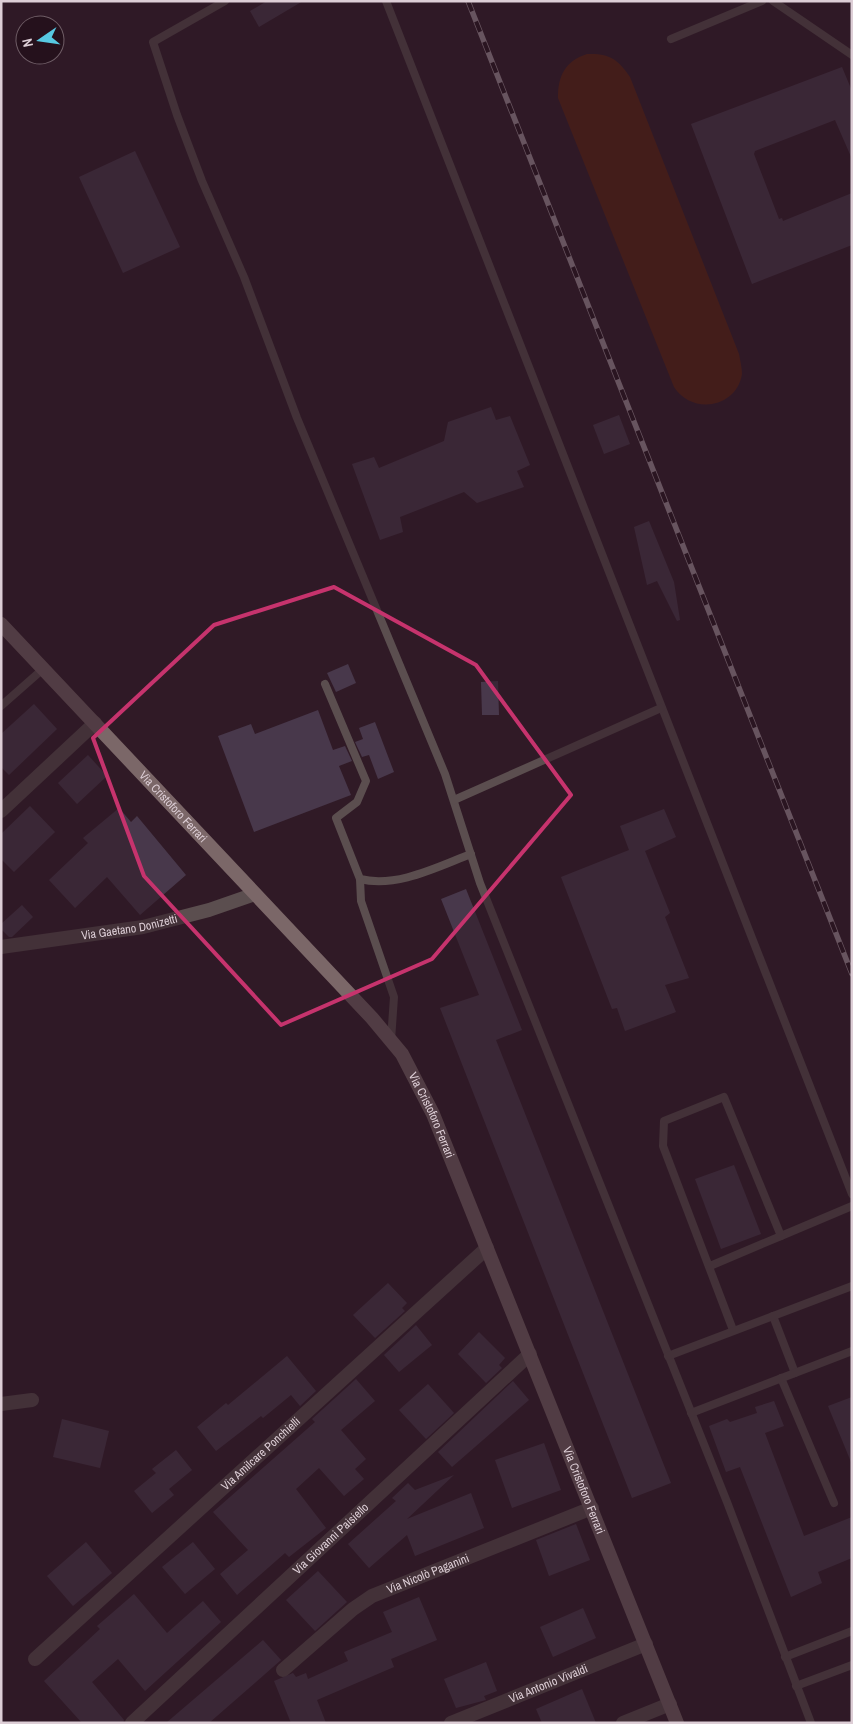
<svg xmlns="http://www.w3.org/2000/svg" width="853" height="1724" viewBox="0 0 853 1724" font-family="'Archivo Narrow',sans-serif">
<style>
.green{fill:#5c220d}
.building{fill:#48384b}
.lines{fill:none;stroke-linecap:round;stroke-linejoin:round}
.service{stroke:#5b4e4f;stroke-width:8}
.minor{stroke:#5b4e4f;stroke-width:14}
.secondary{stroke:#7b6768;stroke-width:14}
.rail-casing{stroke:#ac9ba4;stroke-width:5.5}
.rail{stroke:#25111c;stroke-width:4;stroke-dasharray:11;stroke-linecap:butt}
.marked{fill:none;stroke:#c6336d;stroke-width:4;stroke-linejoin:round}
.labels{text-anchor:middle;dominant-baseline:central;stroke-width:4.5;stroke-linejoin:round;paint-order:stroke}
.street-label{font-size:12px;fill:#ddced6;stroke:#25111c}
</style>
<rect width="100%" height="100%" fill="#301a26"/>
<path class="green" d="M587,54C609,53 618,59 630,77L739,354C740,360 742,368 742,374C737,407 693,416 674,387L558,98C558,76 565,61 587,54Z"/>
<g class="building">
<path d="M267,1H303L259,27L250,11Z"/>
<path d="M842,67L852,91V159L835,120L755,151L754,154L779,219L782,218L783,221L852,193V245L752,284L691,124Z"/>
<path d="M135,151L180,247L123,273L79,177Z"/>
<path d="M491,407L496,420L510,416L530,465L517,471L524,487L477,503L464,492L400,517L403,532L380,540L352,464L374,457L379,468L444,441L448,422Z"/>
<path d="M619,415L630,444L604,454L593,425Z"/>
<path d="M649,521L674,582L680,620L677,621L657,581L647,585L634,527Z"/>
<path d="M348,664L356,683L336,692L327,673Z"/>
<path d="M498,681L499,715H482L481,682Z"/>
<path d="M34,704L57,729L9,775L1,767V734Z"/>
<path d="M318,710L333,750L345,746L352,761L339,766L351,795L254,832L218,736L251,724L255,734Z"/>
<path d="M375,722L394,772L378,779L369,755L362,757L355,742L363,739L359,728Z"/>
<path d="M88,755L107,776L77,804L58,783Z"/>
<path d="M30,806L55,832L14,872L1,859V834Z"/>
<path d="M119,808L131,822L137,816L186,875L140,915L107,877L75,908L49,880L88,843L83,838Z"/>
<path d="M664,809L676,837L645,851L670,913L665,917L689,978L665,985L676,1012L625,1031L617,1008L612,1009L561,877L629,850L620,826Z"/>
<path d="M466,889L522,1030L496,1040L671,1483L632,1498L440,1008L479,995L441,899Z"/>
<path d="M22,905L33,917L12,937H9L1,929V924Z"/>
<path d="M734,1165L761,1234L721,1249L695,1179Z"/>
<path d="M388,1283L407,1303L402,1308L405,1311L375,1338L353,1315Z"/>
<path d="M416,1325L432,1345L399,1372L384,1355Z"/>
<path d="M479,1332L505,1358L499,1365L502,1368L486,1383L458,1354Z"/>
<path d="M287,1356L316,1391L300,1406L291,1395L263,1418L261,1416L216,1451L197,1427L226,1403L228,1405Z"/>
<path d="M356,1379L375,1401L341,1430L366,1459L355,1469L364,1479L344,1496L319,1468L296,1489L326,1528L289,1557L285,1553L237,1595L220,1574L248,1550L213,1512L315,1422L312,1419Z"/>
<path d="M513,1381L529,1400L452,1467L438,1452Z"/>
<path d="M428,1384L454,1413L426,1439L399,1410Z"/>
<path d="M852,1397V1462H851L828,1406Z"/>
<path d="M774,1401L784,1426L765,1433L804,1536L852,1517V1558L818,1572L822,1583L791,1597L740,1467L726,1472L709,1426L727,1419L730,1422L757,1413L755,1407Z"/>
<path d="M62,1419L109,1431L100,1468L53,1457Z"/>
<path d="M544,1443L561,1490L512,1508L495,1460Z"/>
<path d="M176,1450L192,1470L169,1489L174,1495L152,1513L134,1491L156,1473L152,1469Z"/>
<path d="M454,1475L407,1519L471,1493L484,1528L415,1556L407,1535L369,1568L348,1544L396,1501L392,1498L408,1483L415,1490Z"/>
<path d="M576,1524L590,1560L549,1576L536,1540Z"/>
<path d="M86,1542L112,1573L73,1606L47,1576Z"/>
<path d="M193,1542L215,1569L185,1594L162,1567Z"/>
<path d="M318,1571L347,1602L315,1631L286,1600Z"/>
<path d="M134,1594L167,1633L203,1601L221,1622L145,1691L118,1659L92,1682L124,1720L123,1723H82L44,1681L100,1629L97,1626Z"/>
<path d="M419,1597L437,1640L391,1659L394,1667L317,1700L326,1723H291L274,1681L293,1673L296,1677L306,1673L308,1679L348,1661L344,1652L392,1632L383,1612Z"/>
<path d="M583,1608L596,1638L553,1657L540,1627Z"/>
<path d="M263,1640L281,1660L209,1723H166Z"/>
<path d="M486,1662L497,1691L484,1696L486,1700L456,1708L444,1679Z"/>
<path d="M582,1689L596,1723H542L536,1709Z"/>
</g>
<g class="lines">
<g class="service">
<path d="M225,1L153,42L177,115L202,181L244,277L297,418L445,774L480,883L727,1502L811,1723"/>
<path d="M386,1L852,1194"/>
<path d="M773,1L852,55"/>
<path d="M671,39L762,1"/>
<path d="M325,684L366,781L357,802L336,818L360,879C397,888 437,867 471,854"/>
<path d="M1,706L43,669"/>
<path d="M454,800L661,708"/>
<path d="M360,879L361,901L394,997L391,1040"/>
<path d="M781,1236L852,1206"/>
<path d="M710,1266L781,1236L724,1097L664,1121L663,1146L733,1330"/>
<path d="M773,1316L795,1373"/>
<path d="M668,1356L852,1286"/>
<path d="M781,1378L834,1503"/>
<path d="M691,1413L852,1351"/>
<path d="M785,1657L852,1631"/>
<path d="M796,1686L852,1665"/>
</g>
<g class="minor">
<path d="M1,811L95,723"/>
<path id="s1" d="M1,947L143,927L209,910L255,894"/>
<path d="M1,1404L32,1400"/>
<path id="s2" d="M35,1659L487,1248"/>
<path id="s3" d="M283,1670L353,1609L372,1596L592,1508"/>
<path id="s4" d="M132,1723L530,1354"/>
<path id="s5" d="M451,1723L646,1644"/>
<path d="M623,1723L670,1704"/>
</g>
<path class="secondary" id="s6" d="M1,624L372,1018L402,1054L433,1114L677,1723"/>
<g class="rail-casing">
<path id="rail" d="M468,1L852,974"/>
</g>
<use href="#rail" class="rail"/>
</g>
<path d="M0 0H853V1724H0ZM334,587L476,665L571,795L432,959L281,1025L144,876L93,738L214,625Z" fill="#301a26" fill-opacity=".55" fill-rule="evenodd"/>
<path class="marked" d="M334,587L476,665L571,795L432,959L281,1025L144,876L93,738L214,625Z"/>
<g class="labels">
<g class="street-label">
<text stroke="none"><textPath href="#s6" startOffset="251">Via Cristoforo Ferrari</textPath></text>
<text stroke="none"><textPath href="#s1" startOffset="130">Via Gaetano Donizetti</textPath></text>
<text stroke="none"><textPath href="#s6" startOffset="656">Via Cristoforo Ferrari</textPath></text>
<text stroke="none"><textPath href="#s2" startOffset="305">Via Amilcare Ponchielli</textPath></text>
<text stroke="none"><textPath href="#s6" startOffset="1061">Via Cristoforo Ferrari</textPath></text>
<text stroke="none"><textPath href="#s4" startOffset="271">Via Giovanni Paisiello</textPath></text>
<text stroke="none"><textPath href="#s3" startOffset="176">Via Nicolò Paganini</textPath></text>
<text stroke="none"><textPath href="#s5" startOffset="105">Via Antonio Vivaldi</textPath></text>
</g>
</g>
<rect width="853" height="1724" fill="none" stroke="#ddced6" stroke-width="5"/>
<g transform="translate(40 40) rotate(257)"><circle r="24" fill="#25111c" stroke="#6f5d66"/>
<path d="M0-4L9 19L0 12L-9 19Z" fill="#57c9e2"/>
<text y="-8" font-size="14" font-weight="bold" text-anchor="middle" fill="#ddced6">N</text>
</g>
</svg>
